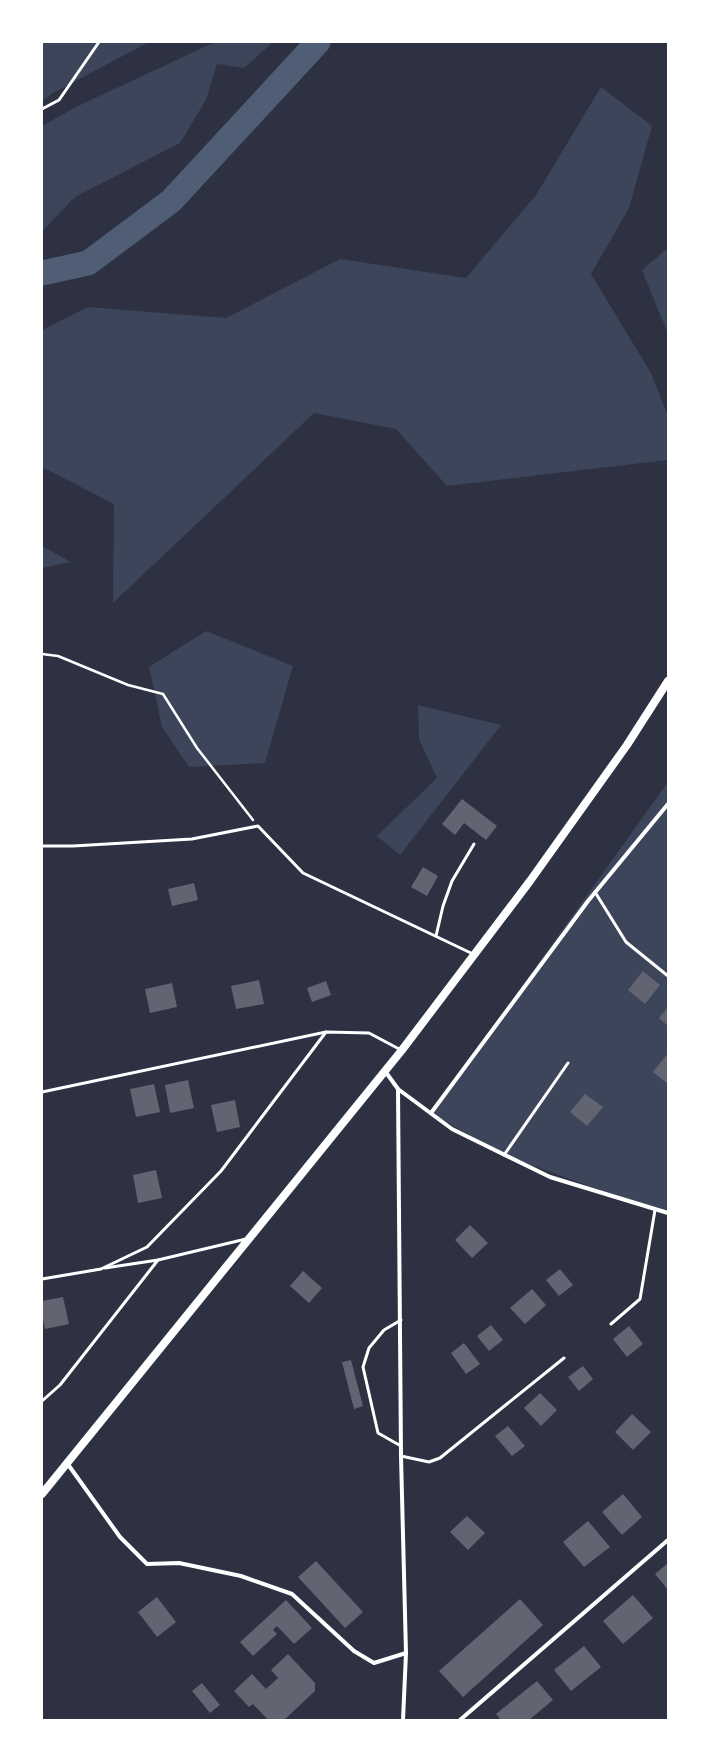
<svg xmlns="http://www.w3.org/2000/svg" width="710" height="1762" viewBox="0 0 710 1762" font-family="'Fira Sans',sans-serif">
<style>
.green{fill:#3c4559}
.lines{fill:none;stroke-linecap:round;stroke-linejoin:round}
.river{stroke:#4f5d75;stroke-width:25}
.building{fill:#626471}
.path{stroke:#fff;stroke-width:2.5}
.service{stroke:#fff;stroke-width:3}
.minor{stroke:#fff;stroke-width:4}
.secondary{stroke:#fff;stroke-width:8}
</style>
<rect width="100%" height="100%" fill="#2d3142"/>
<g class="green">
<path d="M42,42H149L53,93L42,101Z"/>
<path d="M215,42H273L244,68L217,64L206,100L180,143L75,197L45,228L42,230V126L78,106Z"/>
<path d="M601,87L652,126L629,208L591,274L651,373L668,416V460L447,486L396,429L314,413L113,603L114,504L42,467V330L88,307L226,318L340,259L466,278L536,195Z"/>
<path d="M668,248V334L642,270Z"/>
<path d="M42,546L71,562L42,568Z"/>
<path d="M206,631L293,666L265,763L189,767L162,727L149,667Z"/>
<path d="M418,705L501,725L400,855L377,836L437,778L419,739Z"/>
<path d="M668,782V1212L655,1210L504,1155L431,1113Z"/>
</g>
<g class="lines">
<path class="river" d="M42,273L88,263L171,201L318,42"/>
</g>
<g class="building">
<path d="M462,799L497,826L486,840L464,823L455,835L442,824Z"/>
<path d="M423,867L438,876L427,896L411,887Z"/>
<path d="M194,883L198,900L172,906L168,889Z"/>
<path d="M643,971L660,985L645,1004L628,990Z"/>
<path d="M259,980L264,1004L236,1009L231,986Z"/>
<path d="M326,981L331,995L312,1002L307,988Z"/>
<path d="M172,983L177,1007L150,1013L145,989Z"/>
<path d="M668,1007V1026L659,1018Z"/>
<path d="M668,1053V1084L653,1072Z"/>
<path d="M188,1080L194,1108L170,1113L165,1085Z"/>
<path d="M154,1084L160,1112L136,1117L130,1089Z"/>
<path d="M585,1094L603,1107L587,1126L570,1112Z"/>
<path d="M235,1100L240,1127L217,1132L211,1105Z"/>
<path d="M156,1170L162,1198L138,1203L133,1175Z"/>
<path d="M470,1225L488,1243L472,1258L455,1240Z"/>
<path d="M560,1269L573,1285L559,1296L546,1280Z"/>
<path d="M303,1271L322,1288L309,1303L290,1286Z"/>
<path d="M532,1289L546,1305L525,1324L510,1308Z"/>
<path d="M63,1297L69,1324L45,1329L42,1315V1301Z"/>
<path d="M491,1325L503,1340L489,1351L477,1336Z"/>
<path d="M629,1326L643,1344L627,1357L613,1339Z"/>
<path d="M464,1343L480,1364L466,1374L451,1353Z"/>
<path d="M351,1360L363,1406L354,1409L342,1362Z"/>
<path d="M583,1366L593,1379L579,1391L568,1377Z"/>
<path d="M540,1393L557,1410L541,1426L524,1408Z"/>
<path d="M632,1414L651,1432L633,1450L615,1432Z"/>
<path d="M508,1426L525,1446L512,1456L495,1436Z"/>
<path d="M623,1494L642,1517L622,1535L602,1512Z"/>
<path d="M467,1516L485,1533L468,1550L450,1532Z"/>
<path d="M588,1521L610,1547L584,1567L563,1542Z"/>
<path d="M316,1561L363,1612L345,1628L298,1577Z"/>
<path d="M668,1563V1590L655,1574Z"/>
<path d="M633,1595L653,1618L623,1644L603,1621Z"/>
<path d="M157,1597L176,1622L157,1637L138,1612Z"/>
<path d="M520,1599L543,1625L463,1697L439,1671Z"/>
<path d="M286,1600L312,1628L294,1644L277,1626L273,1630L277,1634L253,1656L240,1642Z"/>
<path d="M584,1646L601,1667L571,1691L554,1670Z"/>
<path d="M288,1654L315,1683V1691L284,1720H268L253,1704L249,1707L234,1691L252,1674L266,1689L278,1678L271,1670Z"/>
<path d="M537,1681L553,1700L529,1720H501L496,1714Z"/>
<path d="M202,1683L220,1705L210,1713L192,1691Z"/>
</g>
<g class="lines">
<path class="path" d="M42,654L58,656L128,685L163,694L197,748L253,820"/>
<g class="service">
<path d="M42,109L59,100L99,42"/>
<path d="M42,846H73L192,839L258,826L303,873L473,954"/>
<path d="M595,892L626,942L668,976"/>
<path d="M436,936L443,906L452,881L474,844"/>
<path d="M42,1092L326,1032"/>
<path d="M504,1155L568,1063"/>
<path d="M105,1268L158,1260L246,1239"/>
<path d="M42,1279L101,1269L147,1247L221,1171L326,1032L369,1033L401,1050"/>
<path d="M401,1320L384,1330L369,1348L363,1367L378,1433L401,1446"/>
<path d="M611,1324L640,1299L655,1210"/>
<path d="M42,1401L60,1385L158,1260"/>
<path d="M401,1456L429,1462L440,1458L564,1358"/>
</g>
<g class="minor">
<path d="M385,1071L398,1089L452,1129L550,1177L668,1213"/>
<path d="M398,1089L401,1456L406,1653L403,1720"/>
<path d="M431,1113L588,901L668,804"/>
<path d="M67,1463L120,1537L147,1564L179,1563L241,1576L292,1594L354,1651L374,1663L406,1653"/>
<path d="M460,1720L668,1540"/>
</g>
<path class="secondary" d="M42,1494L402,1050L530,881L627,745L668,681"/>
</g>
<rect width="710" height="1762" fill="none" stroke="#ffffff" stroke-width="86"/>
</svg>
